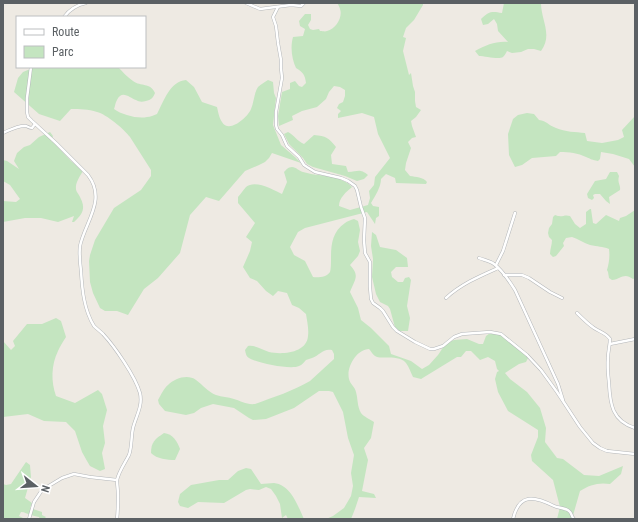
<svg xmlns="http://www.w3.org/2000/svg" width="638" height="522" viewBox="0 0 638 522" font-family="'Roboto Condensed',sans-serif">
<style>
.green{fill:#c4e5c0}
.lines{fill:none;stroke-linecap:round;stroke-linejoin:round}
.minor-casing{stroke:#b4b7ba;stroke-width:3.5}
.minor{stroke:#fff;stroke-width:2.5}
</style>
<rect width="100%" height="100%" fill="#eeeae3"/>
<g class="green">
<path d="M337,3H423V5L414,20L406,28L403,37L406,38L403,51L409,75L411,73L413,86L415,92V101L416,107L421,110L416,117L411,121L412,126L416,137L412,138L408,142L411,148L406,163L405,170L410,176C416,177 423,177 427,182L426,184L396,183L395,178L386,174L381,179C381,187 375,196 371,203L373,206L379,207V216L376,218L375,224L367,212L305,228L298,232L290,247L294,255L305,261L313,277C318,278 327,277 330,272C331,269 331,263 331,259C331,245 332,232 345,223C347,221 351,220 354,219L358,221L360,230L358,242L360,251L358,256L350,265C360,276 355,279 350,292L358,308L361,320L371,328L389,346L391,354L411,361L422,369L429,365L438,355L446,343L454,340L467,339L479,344H483L486,336L493,331C507,338 519,345 528,358L526,362L519,364L505,373L510,379L527,392L540,408L546,428L545,442L557,458L563,459L584,475L599,476L623,466L621,474L610,484C599,482 589,485 580,491L572,519H557L560,507L553,480L532,461L531,455L538,437V430L508,411L498,392L495,379L497,372L499,371L497,369L495,361L488,357L480,360L471,351H466L461,357H457L421,379L413,377C411,373 409,367 406,363C398,354 381,360 375,356C373,355 371,351 369,349C357,349 346,367 349,379C350,384 355,387 356,392C358,399 357,406 361,413C364,417 370,419 374,422L371,438L364,448L368,460L362,491L374,494L376,498L359,497L355,509L351,519H326L333,516L344,508L351,496L353,486L351,473L354,455L348,438L343,412L333,392L329,391H319L294,408L266,419L253,420L249,418L234,408L213,404L201,408L194,413L186,415L165,411L159,404L158,400C161,395 164,388 168,385C175,378 188,374 196,380C203,385 208,392 216,395C222,397 228,397 234,399C241,401 247,405 255,404C274,397 293,391 310,381L334,359V354L332,350C323,348 320,355 312,358C310,359 308,359 306,360C304,362 302,365 299,366C291,370 257,363 249,358C246,356 246,354 245,350L248,346C256,345 262,350 269,352C282,355 307,353 308,336C309,329 307,321 306,314L299,308L292,305L287,293L278,291L273,296L266,291L257,281L250,278L243,267L250,251L252,242L246,237L255,223L238,203V197C241,194 243,190 246,187C255,179 274,190 282,194L287,182L284,172C286,170 288,167 292,167C296,167 299,171 303,172C319,177 340,174 352,187C346,192 339,198 339,206L350,210L368,205L370,198L369,191L374,185L375,177L390,158L378,134L374,117L362,113L338,118V114L341,111L337,108L339,104L343,102L345,96V90L340,87L334,86L329,92L326,99L317,107L302,111L292,116L293,120L279,126L278,116L282,92L290,89V83L295,81L299,86L302,87L306,83C305,75 303,72 296,68C292,59 290,48 293,37L303,36L305,29L300,26L299,21L305,14H311V20L308,25L310,29L313,30L319,29L320,31C323,31 325,32 327,31C336,29 343,17 340,9C340,8 338,4 337,3Z"/>
<path d="M504,3H541C541,20 553,35 541,51L534,49H528L521,52L512,53L507,51C506,53 505,55 503,57C499,60 485,56 479,56L475,51C486,45 496,41 508,42L498,31L497,24L494,19L488,24L483,25L481,19C489,11 492,11 502,13Z"/>
<path d="M35,67H118C123,72 127,77 133,81C141,87 150,82 155,93C153,98 151,100 146,101C142,102 139,102 136,100C130,98 122,89 117,100C115,103 115,107 114,109C122,115 138,119 147,117C150,117 154,115 157,114C164,101 170,81 186,80L194,87L202,102L217,107C218,111 219,118 222,122C229,134 248,117 251,109C254,102 254,93 258,87C261,84 265,82 268,80L273,82L274,93L276,98L273,125L281,145L295,157L301,163L272,153L269,158L265,162L259,165L245,171L219,201L206,197L190,215L180,253L158,278L144,289L128,315L117,311H105L100,308L93,293L90,282L89,261L90,255L95,240L114,208L141,190L151,176V170L130,137C124,129 106,114 97,112C88,109 80,109 71,109L60,121L39,114L14,92L18,78L23,72Z"/>
<path d="M527,113L534,114L539,120C547,121 548,125 556,128C565,132 576,132 585,133L587,141L602,143L618,140L624,137L622,130L635,116V167L629,159L613,154L601,152L600,159L598,161C592,160 591,159 586,157C578,153 569,152 560,152L556,156L532,158L522,165L515,167L509,155L508,134L513,119L518,115Z"/>
<path d="M50,132L53,136L51,141L53,142L71,161L83,171C80,176 75,183 76,189C76,192 79,194 80,197C86,208 83,214 74,222H72L74,216L58,222L41,218H25L3,222V201L16,202L20,199L10,185L3,181V160L7,161L19,169L14,161L17,153L24,147L30,145L39,137Z"/>
<path d="M288,132C294,135 297,141 304,144L314,135C326,136 329,138 336,147L331,155L332,164L346,166L348,172C358,172 359,168 368,175L364,179L357,181L345,176L313,167L307,164L303,158L289,144L284,134Z"/>
<path d="M610,172H617L619,176C617,183 621,185 620,190L609,197L610,204L606,201L600,194H595L593,195L594,198L592,200L588,198L587,194L595,181L606,179Z"/>
<path d="M590,209H591L593,223L596,224L606,215L619,221L620,218L626,216L635,210V278L633,279C624,272 621,279 612,280L609,278L608,272L607,270C609,263 610,257 609,249C602,246 598,247 590,245C584,243 578,239 572,237L566,238L563,243L564,246L556,256L553,257L550,254C550,249 552,245 552,240L549,237L548,233L549,228L552,224L553,217L555,215C562,218 564,214 570,216L575,224L580,228L586,224V212Z"/>
<path d="M372,232L376,235L380,247L396,250L407,258L408,267H396L391,272L392,277L398,282H403L405,278L409,277L411,280L407,306L410,318L408,331H396L390,309L388,306L380,302L376,294L372,277L373,259L371,246Z"/>
<path d="M56,318L61,321L66,337C63,342 60,346 58,351C51,365 51,382 56,396L75,403L98,390L102,394L107,410L103,426L105,443L102,453L105,469L100,471L90,466L87,461L82,452L75,431L66,422L44,421L28,414L3,417V341L11,350L15,346L13,341L27,324H42Z"/>
<path d="M164,433C173,434 177,441 180,449L175,460C167,460 157,459 151,453C151,442 155,439 164,433Z"/>
<path d="M26,462L30,465L31,477L25,498L32,503L30,508L42,512V515L46,517L44,519H40L39,517C36,516 33,516 31,515C27,514 25,512 21,512L19,516L25,519H3V484L6,485L11,484Z"/>
<path d="M246,468L251,469L261,484C265,484 270,483 274,483C291,485 298,506 304,519H288L286,515L282,518L280,504L276,496L271,489L266,487L259,490L250,489L246,490L224,503L198,502L188,508L180,506L178,502L180,494L191,485L219,480H228L238,471Z"/>
</g>
<g class="lines">
<g class="minor-casing">
<g id="minor">
<path d="M246,3L260,9L291,5L301,6L304,3"/>
<path d="M278,7L273,17L276,26L278,43L281,60V68L282,78L276,112V125L277,129L282,135L287,146L299,157L304,165L307,167L315,172L341,178L348,181L355,186L357,190L361,207L365,218L364,240L365,253L370,262V287L371,299L373,303L380,308L383,311L393,327L397,331L415,342L430,349H434L443,346L454,337L462,334L490,332L501,334L527,355L541,370L557,392L580,427L593,443L600,448L607,451L635,454"/>
<path d="M64,17C70,9 76,5 86,3"/>
<path d="M31,67L27,98V112L28,117L32,121L56,143L88,175C107,200 85,222 80,246C79,254 80,263 81,271C82,289 84,310 94,326C97,329 100,331 103,334C115,347 135,376 140,393C143,406 136,416 133,428C131,437 132,447 129,455C125,463 119,471 117,480C117,484 118,490 118,495C118,503 118,511 117,519"/>
<path d="M3,133C10,130 18,125 26,126C28,127 30,128 32,128L35,124"/>
<path d="M479,258C484,260 490,261 494,264C502,270 510,282 515,290L558,384L563,400"/>
<path d="M496,265L503,251L515,213"/>
<path d="M504,275H522L529,278L550,292L562,298"/>
<path d="M446,298C461,284 480,276 498,268"/>
<path d="M577,313C583,319 588,324 594,328C600,332 606,333 610,339C610,345 608,351 608,358C607,366 608,374 609,383C610,404 612,421 635,428"/>
<path d="M610,344L635,339"/>
<path d="M29,519L34,502L42,490L62,478L74,474L90,477L117,480"/>
<path d="M513,519C519,493 534,496 554,506C558,508 566,508 569,511C572,513 571,516 574,519"/>
</g>
</g>
<use href="#minor" class="minor"/>
</g>
<rect width="638" height="522" fill="none" stroke="#5b6064" stroke-width="8"/>
<rect x="16" y="16" width="130" height="52" fill="#ffffff" stroke="#bdbfc1"/>
<rect x="24" y="29" width="20" height="6" fill="#ffffff" stroke="#bdbfc1"/>
<text x="52" y="36" font-size="12" fill="#5b6064">Route</text>
<rect x="24" y="46" width="20" height="12" fill="#c4e5c0" stroke="#bdbfc1"/>
<text x="52" y="56" font-size="12" fill="#5b6064">Parc</text>
<g transform="translate(36 486) rotate(107)" stroke="#ffffff" stroke-width="3" paint-order="stroke">
<path d="M0-3L7 15L0 10L-7 15Z" fill="#5b6064"/>
<text y="-6" font-size="11" font-weight="bold" text-anchor="middle" fill="#5b6064">N</text>
</g>
</svg>
